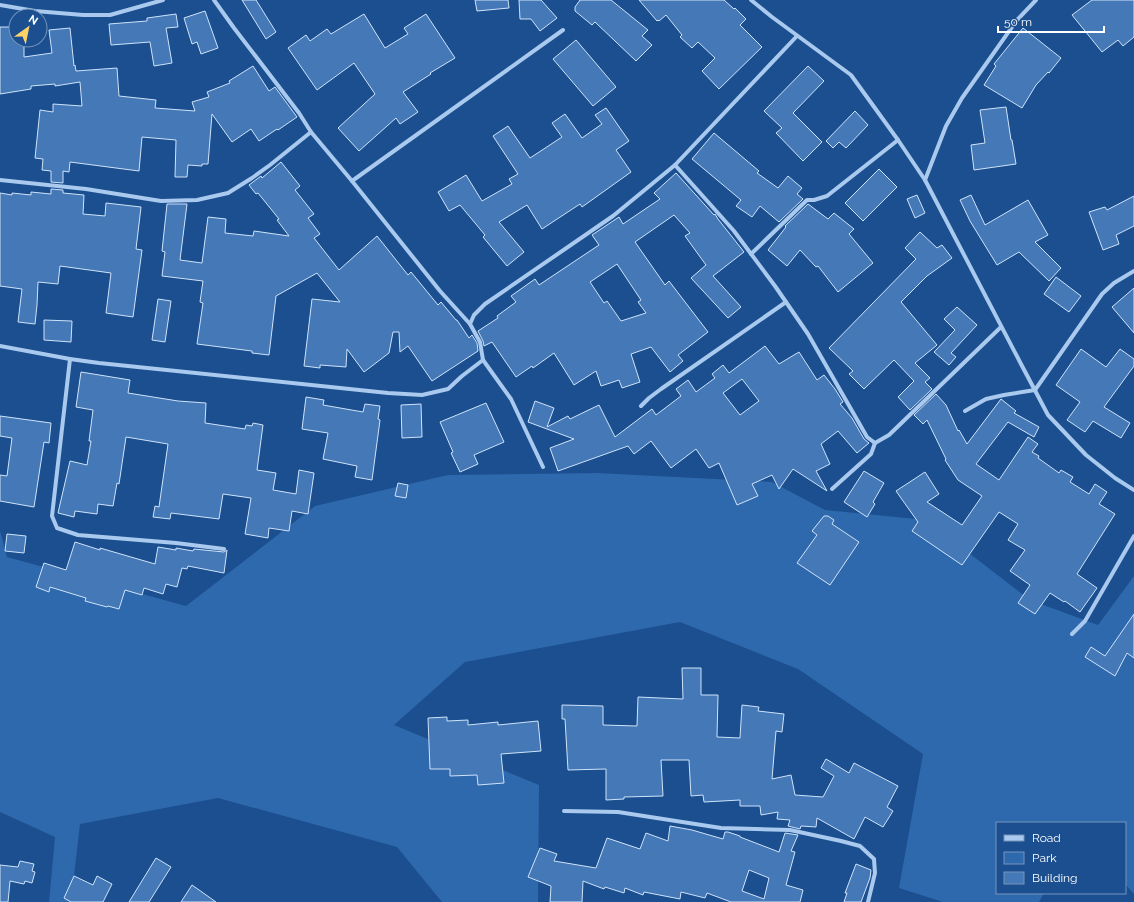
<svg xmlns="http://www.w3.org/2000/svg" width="1134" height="902" viewBox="0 0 1134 902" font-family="Raleway,sans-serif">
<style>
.green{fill:#2e69ad}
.building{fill:#4478b7;stroke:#cfe3fa;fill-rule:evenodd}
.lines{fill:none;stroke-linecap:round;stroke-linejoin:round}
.street{stroke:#a9c9ee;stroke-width:4}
</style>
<rect width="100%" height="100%" fill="#1b4f8f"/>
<path class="green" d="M597,473L772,482L825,510L926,520L1030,600L1098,625L1134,576V894L1125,884V823H997V893H1044L1039,902H943L899,888L923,754L798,669L680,622L465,662L394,725L539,785L538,902H442L397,847L218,798L80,824L71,902H49L55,837L0,812V531L7,557L186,606L315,506L448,475Z"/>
<g class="building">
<path d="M242,0H256L276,32L266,39Z"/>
<path d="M475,0H508L509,8L477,11Z"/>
<path d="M519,0H541L557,18L540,31L531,19H520Z"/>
<path d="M580,0H611L648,30L642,36L652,45L636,61L595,22L592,25L575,11V7Z"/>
<path d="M639,0H724L734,9L735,8L746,19L740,25L762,47L719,89L702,71L715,58L698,42L692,48L680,37L682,35L666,15L659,21L658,20L657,21Z"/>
<path d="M1092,0H1134V37L1123,46L1118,40L1102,52L1072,15Z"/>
<path d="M205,11L218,48L201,54L197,42L192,44L184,18Z"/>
<path d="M176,14L178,27L166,28L172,63L154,66L150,42L111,45L109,24L147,21V18Z"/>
<path d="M364,14L385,48L408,34L404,28L426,14L455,58L430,73L431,74L403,92L418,112L400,124L396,118L359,151L338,128L375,94L354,63L317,90L288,48L306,35L310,41L327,29L331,34Z"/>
<path d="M0,27H16V40H24V57L52,53L49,30L70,28L74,66L75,65L76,71L117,68L119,96L156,100L155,108L195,111L192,102L209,97L207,92L230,83L229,81L253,66L269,91L275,87L297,117L278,130L277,129L259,141L251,129L232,142L212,114L208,164H202V166L188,165L187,177H175L176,140L142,137L139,171L70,162L69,172L63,171V183L51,182V171L42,170L43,159L35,158L40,110L53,112V104L82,106L80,82L55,86V84L31,86V89L0,94Z"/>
<path d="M1023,28L1061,58L1049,73L1048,72L1036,85L1022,108L984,85L996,66L994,64Z"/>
<path d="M576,40L616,87L593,106L553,59Z"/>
<path d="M808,66L824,81L793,113L822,142L803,161L776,133L782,128L764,111Z"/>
<path d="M1006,107L1011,140H1012L1016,164L974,170L971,145L985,143L980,110Z"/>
<path d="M606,108L629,141L616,150L631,172L582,207L580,204L542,229L527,205L499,222L524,252L507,266L483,237L485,235L460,205L449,211L438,192L466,175L482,201L512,184L509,179L518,174L493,136L508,126L530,158L562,137L552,123L565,114L582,138L602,124L595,115Z"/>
<path d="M855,111L868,125L846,148L839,142L833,148L826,141Z"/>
<path d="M714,133L759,171L757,173L778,188L788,176L802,188L797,194L803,199L779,222L760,206L752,217L736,206L741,200L692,159Z"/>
<path d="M281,162L300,186L295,190L314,214L308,218L320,234L314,238L339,270L377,236L408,275L411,272L438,305L441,302L456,320H457L469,338L472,335L477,343L478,351L432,381L408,346L400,352L399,332H393L389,353L364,372L347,349L346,367L320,365V368L304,366L312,299L340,302L317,273L276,296L269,355L252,353V351L197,344L203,303L200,302L203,281L162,276L165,252L162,251L167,204H187L180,260L202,263L208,217L226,219L225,233L253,236L254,231L289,236L277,220L279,219L258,193L256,194L249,185L261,176L262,178Z"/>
<path d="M879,169L897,187L863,221L845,203Z"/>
<path d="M676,173L714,215L715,214L718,219L744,252L713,276L741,307L728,318L691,278L706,265L685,236L690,233L674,215L635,242L665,285L669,281L708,332L678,355L683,361L670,372L651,347L631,354L640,382L622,388L619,380L601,386L596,371L574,385L554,353L533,368L532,366L516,377L492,342L484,346L483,341L478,331L498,318L497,316L516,302L511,296L535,279L539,285L599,245L592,235L619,217L623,224L660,199L654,193ZM617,264L641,300L638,302L646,313L621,321L607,301L604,303L590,282Z"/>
<path d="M51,189L63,190V193L84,195L83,214L105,216L106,203L141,207L136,249L142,250L133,317L106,313L111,273L60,266L58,284L38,282L37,305L35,324L18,322L22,289L0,286V193L12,195V193L31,195V192L51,194Z"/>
<path d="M917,195L925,213L915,218L907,199Z"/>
<path d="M971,195L985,225L1028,200L1048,235L1035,242L1061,268L1049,281L1019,252L997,265L970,221L960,200Z"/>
<path d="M1134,196V226L1116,235L1119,244L1103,250L1089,212L1105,207L1107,210Z"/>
<path d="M808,204L828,219L834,213L854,229L849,234L873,263L838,292L818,266L816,267L800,250L787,266L768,250L786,227L785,226Z"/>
<path d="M920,232L937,248L942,245L952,258L927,276L901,302L937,345L915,363L930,378L925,382L932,389L910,410L898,397L914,381L894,360L864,389L849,374L853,371L829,348L916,259L905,248Z"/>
<path d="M1056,277L1081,296L1069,312L1044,294Z"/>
<path d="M1134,288V333L1112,307Z"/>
<path d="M158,299L171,301L165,342L152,340Z"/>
<path d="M957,307L977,325L951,353L956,357L949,365L934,352L955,330L944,319Z"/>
<path d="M44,320L72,321L71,342L44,340Z"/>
<path d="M765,346L779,364L799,352L817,380L824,375L835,389L843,402L840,404L852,418L864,439L869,443L857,453L838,431L821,444L830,464L816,471L827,491L793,469L779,489L772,475L752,484L758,496L737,505L719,463L709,468L696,449L671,468L651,441L634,454L628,446L558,471L550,448L574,439L528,422L535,401L554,408L547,427L568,416L570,419L599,405L615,437L652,409L656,415L681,396L676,389L688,380L696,392L715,378L712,374L723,365L729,373ZM742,379L759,401L740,415L723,393Z"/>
<path d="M1081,349L1106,367L1120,349L1134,359V366L1104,407L1130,423L1121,438L1093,421L1085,432L1067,420L1080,402L1056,385Z"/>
<path d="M81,372L130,380L128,393L178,401L206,403L205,423L245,429L246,425L252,426L253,423L263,425L257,470L276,473L273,490L296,494L299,470L314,473L308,514L292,511L289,531L269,528L268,538L245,534L251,498L223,494L219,519L171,513L170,519L153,517L155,506L159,507L168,444L126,437L119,484L117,483L113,506L98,504L97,514L75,511L74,517L58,513L70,461L87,465L91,441H89L93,410L76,407Z"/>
<path d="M936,394L946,405L958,431L959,430L967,444L1001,399L1016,411L1014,413L1039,427L1034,437L1008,422L976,464L999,480L1028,437L1038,444L1032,452L1039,456L1038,458L1059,473L1061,470L1073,477L1070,482L1089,494L1095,484L1107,492L1099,504L1115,514L1077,574L1097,588L1080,612L1065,601L1064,602L1050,593L1035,614L1018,603L1030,585L1010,571L1025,550L1008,540L1018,524L999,512L962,565L912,531L918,522L896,491L925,472L939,494L927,502L962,525L982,496L958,480L945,460L946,459L927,420L923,424L914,415Z"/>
<path d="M306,397L324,400L323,405L363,412L365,404L380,406L378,419L380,420L372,480L355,477L357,466L323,459L328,433L302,429Z"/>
<path d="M486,403L504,442L474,455L478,464L460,472L451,453L453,452L440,422Z"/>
<path d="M421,404L422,437L402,438L401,405Z"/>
<path d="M0,416L51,423L49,443L44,442L34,507L0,501V475L7,476L12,438L0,436Z"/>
<path d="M864,471L884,483L873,502L875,504L867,517L844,502Z"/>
<path d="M398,483L408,485L406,498L395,496Z"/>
<path d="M824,516H828L834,520L832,524L859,542L830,585L797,563L817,535L812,531Z"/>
<path d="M7,534L26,536L24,553L5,551Z"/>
<path d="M75,542L100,550V548L155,564L158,547L176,550V548L193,551L194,549L224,552L227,550L224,573L188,566L187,569L182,568L177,587L166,584L163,594L144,588L142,595L125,590L119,609L108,606L107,607L85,601L86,598L50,587L49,592L36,587L44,563L66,570Z"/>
<path d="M1134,614V658L1127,653L1115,676L1085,657L1091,647L1105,656Z"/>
<path d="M682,668H701V695H718L717,737L740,738L742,705L759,707L758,711L784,714L782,732L776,731L772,779L791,775L795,795L823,797L834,776L821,768L826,759L849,773L854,763L898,786L887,807L893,811L883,827L865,817L854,839L817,818L816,827L801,826L800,829L788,826L790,820L777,819L778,812L761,815L760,806H740V800L704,802L703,795L691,796L689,760H661L663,796L624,797V799L606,800V769L568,770L565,719H562V705L603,706V725L637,726L638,697L683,699Z"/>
<path d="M447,717V721L468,720V725L498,722V725L538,721L541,751L501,754L504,783L478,785L477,775L450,776V769H430L428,718Z"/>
<path d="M670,826L692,830L723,839L725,832H728L740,836V837L779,852L785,833L798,835L791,851L795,852L786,885L803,890L800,902H731L707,893L705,898L681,892L680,899L644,892L643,895L625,888L624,893L605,887L604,889L583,881L582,902H550L551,886L528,877L540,848L557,854L554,861L596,868L607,838L640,849L646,833L668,841ZM749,870L769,878L764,899L742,891Z"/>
<path d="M156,858L171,867L149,902H129Z"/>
<path d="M20,861L34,864L32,871L35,872L32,883L25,881L24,884L10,881L8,902H0V865L18,867Z"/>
<path d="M856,864L871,870L870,878L861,902H844L847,893H845Z"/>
<path d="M74,876L93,885L97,876L112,884L103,902H71L64,898Z"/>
<path d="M192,885L216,902H181Z"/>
</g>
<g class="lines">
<g class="street">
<path d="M214,0L234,28L299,113L311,132L352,181L440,291L470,324"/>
<path d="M751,0L772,17L851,75L898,140L925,180L1021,364L1048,415L1086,455L1115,478L1134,490"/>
<path d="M0,5L35,11L83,15H110L163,0"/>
<path d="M675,165L734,231L775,286L808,334L867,437L875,443L889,435L1001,327"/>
<path d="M0,180L86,189L161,201L197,200L228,193L252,178L270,165L311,132"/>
<path d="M925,180L946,126L962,98L1017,20L1036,0"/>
<path d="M352,181L563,30"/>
<path d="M751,254L807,200H814L827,196L898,140"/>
<path d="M0,346L70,359L99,363L388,393L422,395L448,389L462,376L483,360L480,342L470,324L474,315L485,304L613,216L675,165L797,36"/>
<path d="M70,359L52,516L57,528L78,535L176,543L224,549"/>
<path d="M483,360L511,399L543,467"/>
<path d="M641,406L649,398L661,389L786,302"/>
<path d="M965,411L986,399L1004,395L1035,390L1102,294L1114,283L1134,271"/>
<path d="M832,489L871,454L875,443"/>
<path d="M1072,634L1085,621L1134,536"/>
<path d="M564,811L618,812L721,828L790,830L841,841L860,846L874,859L875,873L868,902"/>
</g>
</g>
<rect x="996" y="822" width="130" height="72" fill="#1b4f8f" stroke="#7695bc"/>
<rect x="1004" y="835" width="20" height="6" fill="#a9c9ee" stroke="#7695bc"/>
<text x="1032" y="842" font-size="12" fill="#ffffff">Road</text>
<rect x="1004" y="852" width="20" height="12" fill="#2e69ad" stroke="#7695bc"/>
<text x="1032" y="862" font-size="12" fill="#ffffff">Park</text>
<rect x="1004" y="872" width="20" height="12" fill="#4478b7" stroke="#7695bc"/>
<text x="1032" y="882" font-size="12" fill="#ffffff">Building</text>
<g transform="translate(28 28) rotate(33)"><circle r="19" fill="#1b4f8f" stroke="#7695bc"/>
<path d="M0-3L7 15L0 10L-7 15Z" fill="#ffd166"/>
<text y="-6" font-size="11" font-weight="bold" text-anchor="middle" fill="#ffffff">N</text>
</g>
<path d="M998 26v6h106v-6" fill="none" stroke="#ffffff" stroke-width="2"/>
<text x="1004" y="26" font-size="12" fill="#ffffff" stroke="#1b4f8f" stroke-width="3" paint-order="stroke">50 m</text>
</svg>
